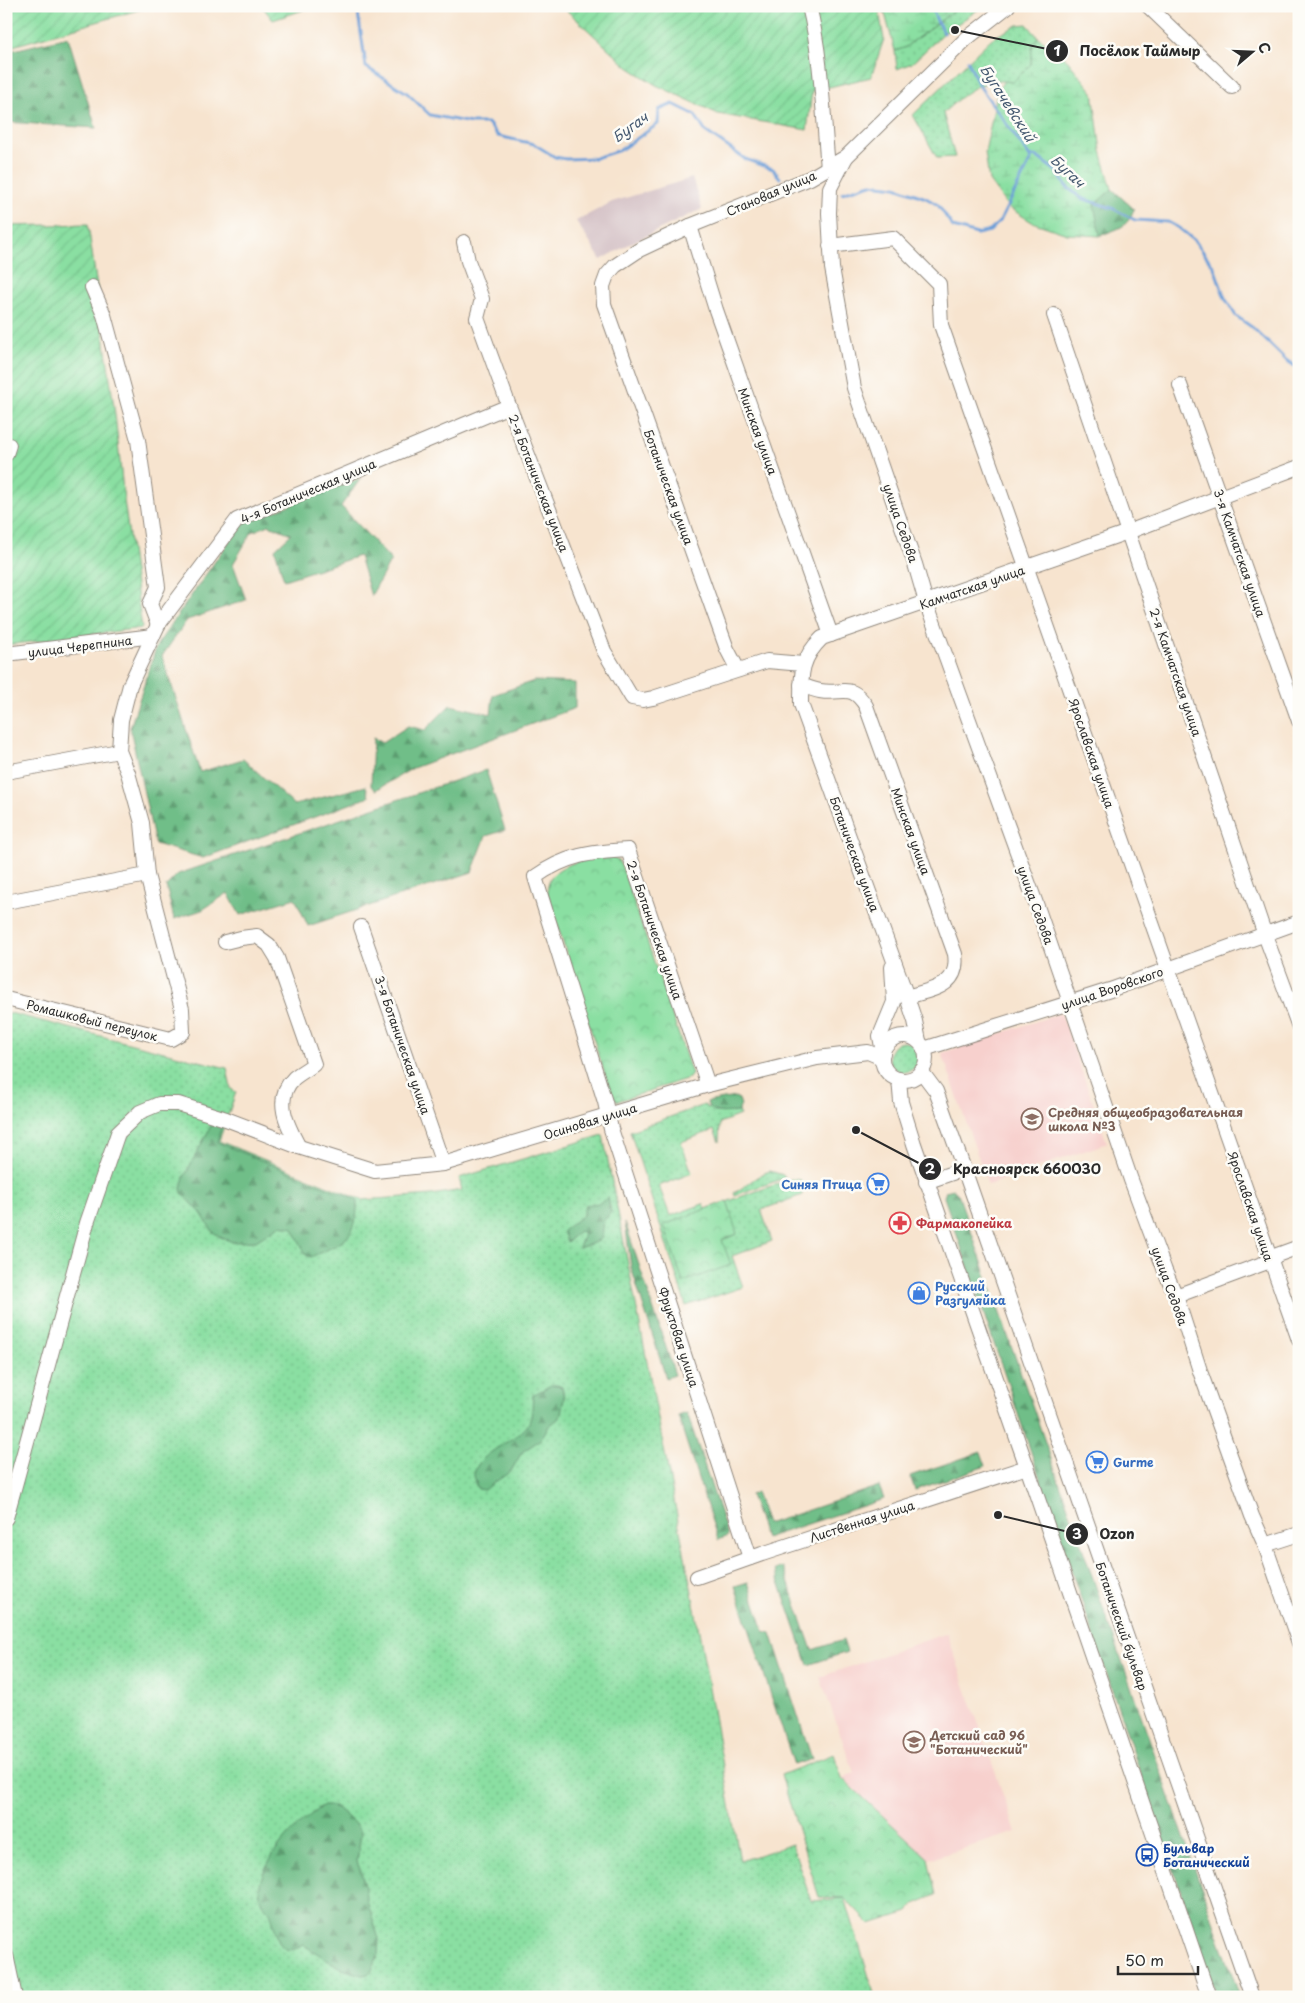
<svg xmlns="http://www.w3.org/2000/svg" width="1305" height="2003" viewBox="0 0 1305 2003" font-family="'Playpen Sans',sans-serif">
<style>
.built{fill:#f7d0cd}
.industrial{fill:#d2bec3}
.grass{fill:url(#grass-dots);stroke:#5a8566}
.forest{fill:url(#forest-firs);stroke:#4d745a}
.wetland{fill:url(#wetland-marsh);stroke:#5a8566}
.park{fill:url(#park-crowns);stroke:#5a8566}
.garden{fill:url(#garden-furrows);stroke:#5a8566}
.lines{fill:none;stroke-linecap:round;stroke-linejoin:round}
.stream{stroke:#6d9fd8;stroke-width:3}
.minor-casing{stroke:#91887d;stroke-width:16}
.minor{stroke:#fff;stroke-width:14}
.labels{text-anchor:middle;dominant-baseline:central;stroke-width:5;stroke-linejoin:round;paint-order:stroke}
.street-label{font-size:12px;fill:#2b2b2b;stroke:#fdfcf7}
.education-label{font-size:12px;font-weight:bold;fill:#785e54;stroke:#fdfcf7;text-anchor:start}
.shop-label{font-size:12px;font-weight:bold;fill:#366cbe;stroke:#fdfcf7;text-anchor:start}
.health-label{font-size:12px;font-weight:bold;fill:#be3a42;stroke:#fdfcf7;text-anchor:start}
.transit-label{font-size:12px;font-weight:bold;fill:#164399;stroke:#fdfcf7;text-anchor:start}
.water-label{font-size:14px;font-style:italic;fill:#455970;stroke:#fdfcf7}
.leader{fill:none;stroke:#2b2b2b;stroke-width:2}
.callout-dot{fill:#2b2b2b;stroke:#fdfcf7;stroke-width:2}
.mark-label{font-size:15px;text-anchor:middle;font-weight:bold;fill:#fff}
.callout-label{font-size:14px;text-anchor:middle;font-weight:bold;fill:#2b2b2b;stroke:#fdfcf7;stroke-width:5;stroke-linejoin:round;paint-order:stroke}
</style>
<defs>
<pattern id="grass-dots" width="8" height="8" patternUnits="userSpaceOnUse" patternTransform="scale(1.25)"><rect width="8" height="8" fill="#8adfa2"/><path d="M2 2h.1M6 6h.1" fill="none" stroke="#77c08c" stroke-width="1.8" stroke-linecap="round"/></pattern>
<pattern id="forest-firs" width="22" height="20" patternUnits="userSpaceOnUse" patternTransform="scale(1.25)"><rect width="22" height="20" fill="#6fbe88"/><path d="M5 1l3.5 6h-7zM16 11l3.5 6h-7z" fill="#5b9b6f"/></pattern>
<pattern id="wetland-marsh" width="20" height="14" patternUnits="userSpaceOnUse" patternTransform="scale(1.25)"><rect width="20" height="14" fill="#8adfa2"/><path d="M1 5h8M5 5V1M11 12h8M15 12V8" fill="none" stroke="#77c08c"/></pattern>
<pattern id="park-crowns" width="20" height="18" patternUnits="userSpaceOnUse" patternTransform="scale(1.25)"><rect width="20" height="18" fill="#8adfa2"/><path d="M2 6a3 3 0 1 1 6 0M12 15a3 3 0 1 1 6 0" fill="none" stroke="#77c08c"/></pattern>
<pattern id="garden-furrows" width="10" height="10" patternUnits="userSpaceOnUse" patternTransform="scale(1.25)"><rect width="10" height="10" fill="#8adfa2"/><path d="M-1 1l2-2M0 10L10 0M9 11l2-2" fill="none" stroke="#77c08c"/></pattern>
</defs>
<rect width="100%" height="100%" fill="#fdfcf7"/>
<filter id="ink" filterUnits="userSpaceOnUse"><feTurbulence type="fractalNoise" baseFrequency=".02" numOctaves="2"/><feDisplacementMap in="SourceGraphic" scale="10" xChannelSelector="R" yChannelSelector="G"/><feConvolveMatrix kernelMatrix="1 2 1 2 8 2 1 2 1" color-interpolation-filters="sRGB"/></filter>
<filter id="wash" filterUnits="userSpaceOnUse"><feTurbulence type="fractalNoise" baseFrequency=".0096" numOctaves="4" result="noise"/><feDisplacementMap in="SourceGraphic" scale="20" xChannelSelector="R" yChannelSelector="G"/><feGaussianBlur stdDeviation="1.12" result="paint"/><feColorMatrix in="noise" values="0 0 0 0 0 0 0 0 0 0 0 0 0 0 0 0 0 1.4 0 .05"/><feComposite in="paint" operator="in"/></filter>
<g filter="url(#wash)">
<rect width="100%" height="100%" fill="#f7e4cf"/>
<g class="built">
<path d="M1061,1013L1107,1143L988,1185L942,1053Z"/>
<path d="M947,1633L1016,1832L937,1857L928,1858L842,1778L854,1773L820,1677Z"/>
</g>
<path class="industrial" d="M692,178L702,209L633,242L601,260L576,221L612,202Z"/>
<g class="grass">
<path d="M960,6H981L979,9L944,33L912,63L897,69L895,51L904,48Z"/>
<path d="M1027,24L1038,37L1032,48L1031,64L1013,82C981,77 966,92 943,113L955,157L937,158L913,115L991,39L1018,25Z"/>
<path d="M6,1012L227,1068L231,1089L236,1092L219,1141L362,1200L431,1195L462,1190L459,1178L603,1135L694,1603L740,1861L792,1844L811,1901L845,1898L875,1997H6Z"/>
<circle cx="904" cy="1057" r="15"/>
<path d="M704,1105L715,1112H738L740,1115L720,1123L719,1142L714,1130L681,1142L692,1173L659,1186L670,1216L703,1204L706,1209L791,1179L801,1180L802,1195L761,1210L772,1241L732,1256L743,1287L686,1306L630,1131Z"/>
<path d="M770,1171L783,1175L785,1178L735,1195L734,1193C747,1186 756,1175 770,1171Z"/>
</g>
<g class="forest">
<path d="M68,37L96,128L6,122V52Z"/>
<path d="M1112,189L1134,209C1126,230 1119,227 1100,236L1094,205Z"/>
<path d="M361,478L341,506L391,560L371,596L359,556L284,580L275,549L291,534L269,525L252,532L233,564L246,600L187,620L162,656L200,772L243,759L294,805L366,786L369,797L203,858L155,844L130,728L157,645L241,524Z"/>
<path d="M534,681L575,683V708L413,768L376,790L371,786L373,738L382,743L408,726L425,730L450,705L491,714L493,695Z"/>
<path d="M486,770L505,830L486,836L472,872L308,926L295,898L240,915L228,893L202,910L174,919L166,886L178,874Z"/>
<path d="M735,1097L739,1099L741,1105L738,1112C728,1112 709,1116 707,1102Z"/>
<path d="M216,1124L222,1126L217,1142L357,1200C358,1240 343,1242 311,1257L306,1255L293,1228L281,1225L256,1241L233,1242L222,1238L213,1232L201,1213L182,1193L181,1188L184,1177L211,1126Z"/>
<path d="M953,1189L958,1194L1240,1997H1217L944,1197L946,1191Z"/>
<path d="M608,1198L611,1212L604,1220L602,1237L599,1241L579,1248L584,1233L579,1231L567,1242L563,1231L583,1215L585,1205L599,1203Z"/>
<path d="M625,1222L675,1375L666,1378L631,1267Z"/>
<path d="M551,1385H557L562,1387L564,1398L561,1414L558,1419L549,1426L540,1440L522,1452L511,1471L484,1490L478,1489C459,1458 514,1444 527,1426C533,1418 532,1404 533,1395Z"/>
<path d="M687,1413L728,1536L718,1540L678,1416Z"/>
<path d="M981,1452L986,1466L915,1490L910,1476Z"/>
<path d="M879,1486L884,1499L765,1538L750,1495L756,1492L767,1524Z"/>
<path d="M783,1567L812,1650L843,1640L847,1652L808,1665L775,1570Z"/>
<path d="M748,1582L764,1631L771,1633L812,1759L794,1765L735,1586Z"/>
<path d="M324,1806H335L355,1824L361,1833L357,1861L364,1881L366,1897L379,1939L378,1955L372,1970L368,1974L363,1975L342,1969L304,1945C276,1961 278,1933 271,1915C270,1910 265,1908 262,1903C259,1897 259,1887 261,1880C269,1852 299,1820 324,1806Z"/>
</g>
<g class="wetland">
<path d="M883,6H960L904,48L895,51Z"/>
<path d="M1038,37L1062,54L1093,92L1101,151L1112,189L1094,205L1100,236L1067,234L1032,222L1008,207L989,181L985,152L998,89L1004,81L1013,82L1031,64L1032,48Z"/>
</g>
<g class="park">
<path d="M609,855L618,860L623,870L692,1074L689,1078L618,1101L612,1097L547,892C548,888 548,881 551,877C564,861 591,859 609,855Z"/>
<path d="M727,1201L737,1234L722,1240L731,1265L683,1282L664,1225Z"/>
<path d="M834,1754L842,1778L928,1858L936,1895L917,1903L908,1912L870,1924L845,1898L819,1897L781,1775Z"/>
</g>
<g class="garden">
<path d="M6,6H152L6,48Z"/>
<path d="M262,6H305L303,10L273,20Z"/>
<path d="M562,6H878L884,39L871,77L812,91L807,130L718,114L656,85L628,67Z"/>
<path d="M88,224L115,414L124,500L142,628L6,645V226Z"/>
</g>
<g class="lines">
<g class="stream">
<path d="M357,6L366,67L407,93L430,115L471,123H488L498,136L534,144L555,157L566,159L595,158L620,150L658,124L659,110L673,104L695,115L705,131L745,159L773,169L780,178"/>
<path d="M931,6L938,23L944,33"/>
<path d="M968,61L978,84L1030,157"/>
<path d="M842,193L871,184L896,187L926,198L938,205L953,227L977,234L990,231L1000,221L1031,160L1030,157L1036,156L1057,172L1066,186L1081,198L1112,208L1135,220L1168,222L1179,228L1195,241L1214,267L1225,298L1236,316L1253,328L1286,360L1299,369"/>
</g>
</g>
</g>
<g filter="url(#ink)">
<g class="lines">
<g class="minor-casing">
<g id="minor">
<path d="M809,6C822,59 823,114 828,168"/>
<path d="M1148,6L1232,87"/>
<path d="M846,157L830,188L829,213L832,268L854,388L915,564L926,602L1039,912L1131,1180L1165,1271L1176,1296L1201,1374L1252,1516L1265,1545L1299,1643"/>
<path d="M690,226L716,310L831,635"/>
<path d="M464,242L468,261L482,299L477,318L509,406L604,651L632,698L643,700L653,698L767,661L803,664"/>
<path d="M830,246L893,238L939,284L941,325L1299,1340"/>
<path d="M92,287L104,315L138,440L158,587L150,604L158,625"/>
<path d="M1054,315L1265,935L1299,1027"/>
<path d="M1180,385L1299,721"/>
<path d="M6,454L9,445"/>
<path d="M6,654L153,636"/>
<path d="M738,670L727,649L604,304L603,286L607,275L615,266L639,250L690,226L810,178L846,157L966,39L1008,6"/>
<path d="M801,685C807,687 814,690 820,691C843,695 851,682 866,706L955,954C960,987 932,989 907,997"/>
<path d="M6,772L119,751"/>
<path d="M6,902L147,875"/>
<path d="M361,927L443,1164"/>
<path d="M225,942L241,938L257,936L269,945L277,958L314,1064C308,1069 300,1073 294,1078C273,1099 287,1125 299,1147"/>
<path d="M6,999L171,1039L183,1032L182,1009L147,875L142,823L128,773L119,751L121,720L130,685L158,625L237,520L509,406"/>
<circle cx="904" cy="1058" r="22"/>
<path d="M919,1041L915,1021L907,997L801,704C801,675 800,659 822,638L1128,532L1299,467"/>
<path d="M924,1049L1110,990L1299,922"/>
<path d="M883,1053L880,1036L894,1002L892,967"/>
<path d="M921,1071L936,1091L964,1169L1252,1997"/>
<path d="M899,1079L901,1102L914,1144L1027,1467L1209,1997"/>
<path d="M708,1085L628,850C591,852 566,855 535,877L605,1102L611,1129L750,1558"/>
<path d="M926,1182L964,1169"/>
<path d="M1176,1296L1270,1261L1277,1255L1299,1247"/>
<path d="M6,1518L87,1223L118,1133L140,1112L159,1104H178L226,1119L299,1147L375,1171L443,1164L708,1085L817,1058L868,1052L882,1058"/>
<path d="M1265,1545L1299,1534"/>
<path d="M697,1577L762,1554L1027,1467"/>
<path d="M6,1955L15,1997"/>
</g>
</g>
<use href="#minor" class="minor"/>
</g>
</g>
<defs>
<g id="school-ring" transform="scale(1.125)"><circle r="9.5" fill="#fdfcf7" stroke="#8d6e63" stroke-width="1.5"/><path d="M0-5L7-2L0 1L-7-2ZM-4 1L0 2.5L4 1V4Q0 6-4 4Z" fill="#8d6e63"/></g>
<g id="supermarket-ring" transform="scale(1.125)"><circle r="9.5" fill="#fdfcf7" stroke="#3f7fe0" stroke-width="1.5"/><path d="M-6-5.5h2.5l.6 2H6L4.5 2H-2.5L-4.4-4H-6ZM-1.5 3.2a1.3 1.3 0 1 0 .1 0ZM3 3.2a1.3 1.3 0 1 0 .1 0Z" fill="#3f7fe0"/></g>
<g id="pharmacy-ring" transform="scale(1.125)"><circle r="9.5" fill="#fdfcf7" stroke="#e0444e" stroke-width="1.5"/><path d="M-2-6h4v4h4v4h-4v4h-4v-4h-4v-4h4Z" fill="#e0444e"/></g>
<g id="shop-ring" transform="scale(1.125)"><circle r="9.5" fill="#fdfcf7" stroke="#3f7fe0" stroke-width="1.5"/><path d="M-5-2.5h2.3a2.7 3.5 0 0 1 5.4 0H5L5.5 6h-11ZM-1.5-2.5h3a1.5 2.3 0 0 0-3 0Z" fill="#3f7fe0"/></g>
<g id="bus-ring" transform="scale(1.125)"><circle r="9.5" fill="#fdfcf7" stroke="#1a4fb4" stroke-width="1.5"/><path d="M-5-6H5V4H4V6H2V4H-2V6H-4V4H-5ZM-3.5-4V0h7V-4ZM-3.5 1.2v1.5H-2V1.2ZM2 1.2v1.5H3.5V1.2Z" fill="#1a4fb4"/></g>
</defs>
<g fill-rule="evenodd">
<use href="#school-ring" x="1032" y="1119"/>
<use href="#supermarket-ring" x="878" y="1184"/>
<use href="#pharmacy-ring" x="900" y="1223"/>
<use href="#shop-ring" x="919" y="1293"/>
<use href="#supermarket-ring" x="1097" y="1462"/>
<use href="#school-ring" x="914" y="1742"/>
<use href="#bus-ring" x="1147" y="1855"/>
</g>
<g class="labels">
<g class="street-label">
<text transform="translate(771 193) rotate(-23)">Становая улица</text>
<text transform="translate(758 431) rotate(70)">Минская улица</text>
<text transform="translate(539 483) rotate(69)">2-я Ботаническая улица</text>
<text transform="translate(669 487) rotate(70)">Ботаническая улица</text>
<text transform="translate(308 491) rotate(-23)">4-я Ботаническая улица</text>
<text transform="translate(901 523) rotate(71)">улица Седова</text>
<text transform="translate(1240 553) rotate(71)">3-я Камчатская улица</text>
<text transform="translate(972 587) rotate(-19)">Камчатская улица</text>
<text transform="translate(80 646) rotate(-7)">улица Черепнина</text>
<text transform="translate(1176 672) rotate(71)">2-я Камчатская улица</text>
<text transform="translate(1092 753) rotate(71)">Ярославская улица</text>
<text transform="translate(911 831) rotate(70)">Минская улица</text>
<text transform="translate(855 854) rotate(70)">Ботаническая улица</text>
<text transform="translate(1036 905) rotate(70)">улица Седова</text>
<text transform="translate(655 930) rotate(71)">2-я Ботаническая улица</text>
<text transform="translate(1112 988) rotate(-19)">улица Воровского</text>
<text transform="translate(92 1020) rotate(14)">Ромашковый переулок</text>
<text transform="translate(403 1045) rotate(71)">3-я Ботаническая улица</text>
<text transform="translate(590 1121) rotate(-17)">Осиновая улица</text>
<text transform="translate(1251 1206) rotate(71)">Ярославская улица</text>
<text transform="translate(1170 1286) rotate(70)">улица Седова</text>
<text transform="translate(679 1337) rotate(72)">Фруктовая улица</text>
<text transform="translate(862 1521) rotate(-18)">Лиственная улица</text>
<text transform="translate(1122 1626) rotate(71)">Ботанический бульвар</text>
</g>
<g class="education-label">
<text x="1048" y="1112">Средняя общеобразовательная<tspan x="1048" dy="14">школа №3</tspan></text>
<text x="930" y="1735">Детский сад 96<tspan x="930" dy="14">"Ботанический"</tspan></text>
</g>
<g class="shop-label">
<text x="862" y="1184" text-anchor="end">Синяя Птица</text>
<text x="935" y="1286">Русский<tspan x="935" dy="14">Разгуляйка</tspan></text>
<text x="1113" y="1462">Gurme</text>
</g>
<g class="health-label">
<text x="916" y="1223">Фармакопейка</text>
</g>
<g class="transit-label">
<text x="1163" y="1848">Бульвар<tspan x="1163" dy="14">Ботанический</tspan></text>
</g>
<g class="water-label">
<text transform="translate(1008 103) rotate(57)">Бугачевский</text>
<text transform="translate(630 127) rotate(-36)">Бугач</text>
<text transform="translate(1068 171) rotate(43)">Бугач</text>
</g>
</g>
<path class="leader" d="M955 30L1057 51M856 1130L930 1169M998 1515L1077 1534"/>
<g class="callout-dot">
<circle cx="955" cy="30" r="5"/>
<circle cx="856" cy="1130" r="5"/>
<circle cx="998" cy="1515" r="5"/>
<circle cx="1057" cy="51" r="12"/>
<circle cx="930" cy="1169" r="12"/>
<circle cx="1077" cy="1534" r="12"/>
</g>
<g class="mark-label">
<text x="1057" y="56">1</text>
<text x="930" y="1174">2</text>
<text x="1077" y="1539">3</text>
</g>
<g class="callout-label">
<text x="1140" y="56">Посёлок Таймыр</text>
<text x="1027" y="1174">Красноярск 660030</text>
<text x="1117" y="1539">Ozon</text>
</g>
<rect width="1305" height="2003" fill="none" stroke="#fdfcf7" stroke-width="25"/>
<g transform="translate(1252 52) rotate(71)" stroke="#fdfcf7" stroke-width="4" paint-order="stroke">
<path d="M0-4L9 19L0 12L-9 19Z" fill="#2b2b2b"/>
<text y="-8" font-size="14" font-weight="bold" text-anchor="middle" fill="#2b2b2b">С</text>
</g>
<path d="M1118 1966v8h80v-8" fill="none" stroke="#2b2b2b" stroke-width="2.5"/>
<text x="1125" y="1966" font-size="15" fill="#2b2b2b" stroke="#fdfcf7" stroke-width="4" paint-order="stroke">50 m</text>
</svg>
